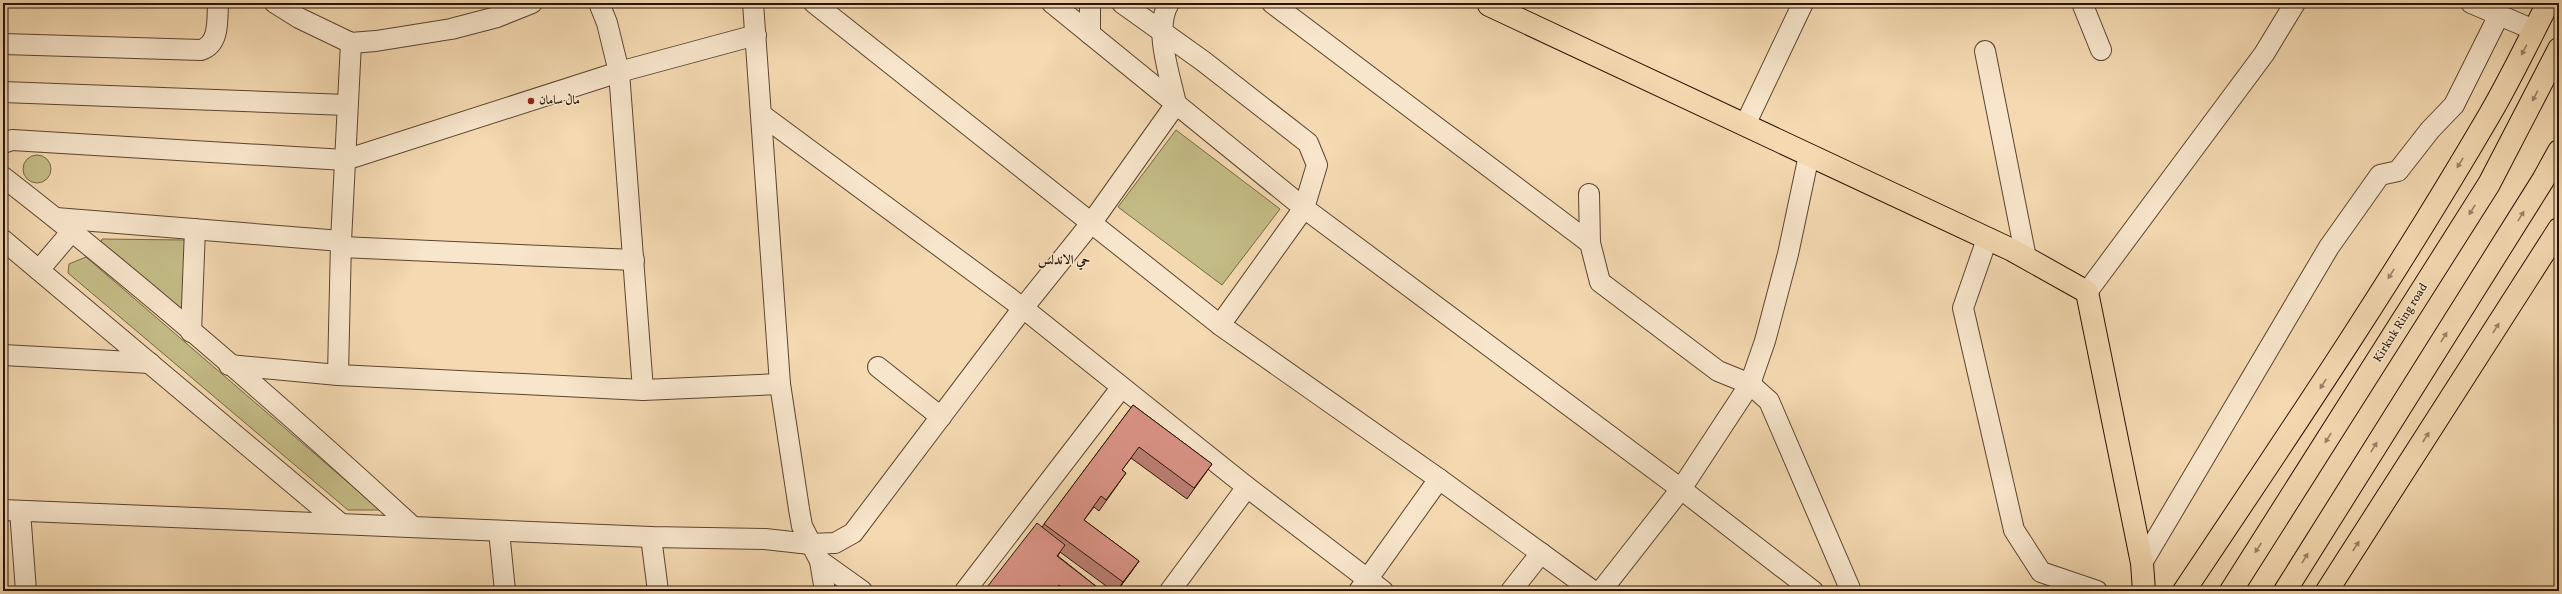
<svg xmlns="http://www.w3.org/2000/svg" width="2562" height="594" viewBox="0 0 2562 594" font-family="Vollkorn,Amiri,serif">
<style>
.green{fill:#c4bc86;stroke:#766845}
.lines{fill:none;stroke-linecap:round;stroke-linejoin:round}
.minor-casing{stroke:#5c452f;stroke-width:22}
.major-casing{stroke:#291404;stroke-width:24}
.highway-casing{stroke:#291404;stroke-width:24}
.minor{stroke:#f8e6cc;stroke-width:20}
.major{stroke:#f4d9b1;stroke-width:22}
.highway{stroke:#f4d9b1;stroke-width:22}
.wall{fill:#bb7e72;stroke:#291404}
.shaded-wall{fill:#98665d;stroke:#291404}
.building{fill:#d99285;stroke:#291404}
.oneway{fill:#998063}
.poi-dot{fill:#8f2418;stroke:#f8e6cc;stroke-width:1.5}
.labels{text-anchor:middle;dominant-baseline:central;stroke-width:3;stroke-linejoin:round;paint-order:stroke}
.poi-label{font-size:12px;font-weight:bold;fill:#291404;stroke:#f8e6cc;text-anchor:start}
.street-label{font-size:12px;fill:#291404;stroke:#f8e6cc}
.neighbourhood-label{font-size:13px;font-weight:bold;fill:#291404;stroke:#f8e6cc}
</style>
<rect width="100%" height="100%" fill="#f4d9b1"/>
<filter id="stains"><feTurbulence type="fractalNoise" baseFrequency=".005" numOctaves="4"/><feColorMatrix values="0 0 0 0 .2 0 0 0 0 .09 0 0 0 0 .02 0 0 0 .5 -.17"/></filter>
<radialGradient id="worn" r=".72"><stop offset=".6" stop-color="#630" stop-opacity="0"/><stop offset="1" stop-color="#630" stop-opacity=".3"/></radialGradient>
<g class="green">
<path d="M1176,130L1280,209L1222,285L1118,207Z"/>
<circle cx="37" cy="169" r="14"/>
<path d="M102,239L185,240L184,312L101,243Z"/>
<path d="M86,257L380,510H348L68,273L69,264Z"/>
</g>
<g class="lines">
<g class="minor-casing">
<g id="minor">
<path d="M275,3L299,18L351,43L376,41L451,29L497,17L532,3"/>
<path d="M599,3L607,23L619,72L643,390"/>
<path d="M753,3L780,384L799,509L802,526L820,561L825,591"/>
<path d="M814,3L1220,325L1439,479L1593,591"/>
<path d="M1052,3L1304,208L1220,325"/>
<path d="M1122,3L1203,61L1308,143L1317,165L1304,208L1681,489L1813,591"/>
<path d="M1272,3L1590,243L1600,282L1718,371L1750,384L1769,401L1851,591"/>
<path d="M2082,3L2101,50"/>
<path d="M2471,3L2534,30"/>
<path d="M1090,34V3"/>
<path d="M3,44L201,50C220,44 217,20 218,3"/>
<path d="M1985,51L2026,258"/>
<path d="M3,92L347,105"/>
<path d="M762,115L1023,308L1247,487L1383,591"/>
<path d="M1745,125L1803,3"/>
<path d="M3,143L12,140L345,160L619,72L756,35"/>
<path d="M3,177C145,287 281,406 413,527"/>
<path d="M1589,194L1590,243"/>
<path d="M56,218L341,241"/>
<path d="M1987,239L1963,308L2014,530L2041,572L2097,591"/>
<path d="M3,240L341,524"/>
<path d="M341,247L634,260"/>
<path d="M39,270L72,231"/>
<path d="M2087,292L2264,54L2295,3"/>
<path d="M191,332L195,229"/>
<path d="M3,355L150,363"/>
<path d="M229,365L338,375L643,390L780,384"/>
<path d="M878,367L941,417"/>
<path d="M338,375L341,241L351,43"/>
<path d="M3,510L651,537L765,539L810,544L835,543L853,533L1023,308L1092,222L1176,104C1170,75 1153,29 1169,3"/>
<path d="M20,511L26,591"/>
<path d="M499,531L505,591"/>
<path d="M651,537L658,591"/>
<path d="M820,561L862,591"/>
<path d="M2142,563L2329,247L2380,175L2398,171L2430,130L2454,105L2499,15"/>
<path d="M965,591L1121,388"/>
<path d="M1170,591L1247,487"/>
<path d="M1359,591L1439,479"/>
<path d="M1511,591L1541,553"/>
<path d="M1601,591L1681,489L1750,384L1765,341L1788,254L1809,155"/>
</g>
</g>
<g class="major-casing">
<g id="major">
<path d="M1489,5L2012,250L2087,292L2142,563L2144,591"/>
<path d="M2184,591C2289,434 2395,277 2490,114C2511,78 2529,40 2548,3"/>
<path d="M2327,591L2559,229"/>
</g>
</g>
<g class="highway-casing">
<g id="highway">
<path d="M2231,591L2489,184L2559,49"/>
<path d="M2285,591L2543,180L2559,151"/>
</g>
</g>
<use href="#minor" class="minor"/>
<use href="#major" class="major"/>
<use href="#highway" class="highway"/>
</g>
<path class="wall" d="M1133,405L1212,464L1187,499L1131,458L1122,470L1126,473L1099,511L1094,507L1084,520L1139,561L1117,591H1113L1060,552L1058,556L1102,591H984L1042,527Z"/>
<path class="shaded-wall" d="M1139,561L1132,571L1117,591L1123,582Z"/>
<g class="building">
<path d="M1133,405L1212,464L1194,488L1139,447L1122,470L1126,473L1106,500L1101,496L1084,520L1139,561L1123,582L1044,524Z"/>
<path d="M1037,523L1065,545L1057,556L1102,591H1067L1059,585L1054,591H984Z"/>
</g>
<defs><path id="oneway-solid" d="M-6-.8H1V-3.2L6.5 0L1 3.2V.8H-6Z"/></defs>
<g class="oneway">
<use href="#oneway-solid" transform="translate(2524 50) rotate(118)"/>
<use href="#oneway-solid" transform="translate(2535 96) rotate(117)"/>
<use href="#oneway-solid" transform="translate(2460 163) rotate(122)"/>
<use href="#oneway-solid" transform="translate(2472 210) rotate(122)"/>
<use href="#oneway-solid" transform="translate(2521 216) rotate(-58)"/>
<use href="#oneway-solid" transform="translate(2391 274) rotate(122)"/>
<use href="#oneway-solid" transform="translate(2496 328) rotate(-58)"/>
<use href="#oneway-solid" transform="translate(2444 337) rotate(-58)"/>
<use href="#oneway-solid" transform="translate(2323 384) rotate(122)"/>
<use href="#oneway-solid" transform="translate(2426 437) rotate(-57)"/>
<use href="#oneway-solid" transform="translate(2328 438) rotate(122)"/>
<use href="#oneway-solid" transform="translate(2374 447) rotate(-58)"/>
<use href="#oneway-solid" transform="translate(2356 546) rotate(-57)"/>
<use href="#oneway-solid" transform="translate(2258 548) rotate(123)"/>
<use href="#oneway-solid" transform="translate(2305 558) rotate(-59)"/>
</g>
<circle class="poi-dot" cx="531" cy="101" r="4"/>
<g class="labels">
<g class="poi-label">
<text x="539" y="101">ماڵ سامان</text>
</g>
<g class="street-label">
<text transform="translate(2401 323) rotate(-58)">Kirkuk Ring road</text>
</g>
<g class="neighbourhood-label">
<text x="1064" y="261">حي الاندلس</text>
</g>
</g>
<rect width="2562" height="594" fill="none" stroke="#f4d9b1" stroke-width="16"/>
<rect x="4" y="4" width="2554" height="586" fill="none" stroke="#291404" stroke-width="2"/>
<rect x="8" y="8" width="2546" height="578" fill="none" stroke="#291404"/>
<rect width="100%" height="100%" filter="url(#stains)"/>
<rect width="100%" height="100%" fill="url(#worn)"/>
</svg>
